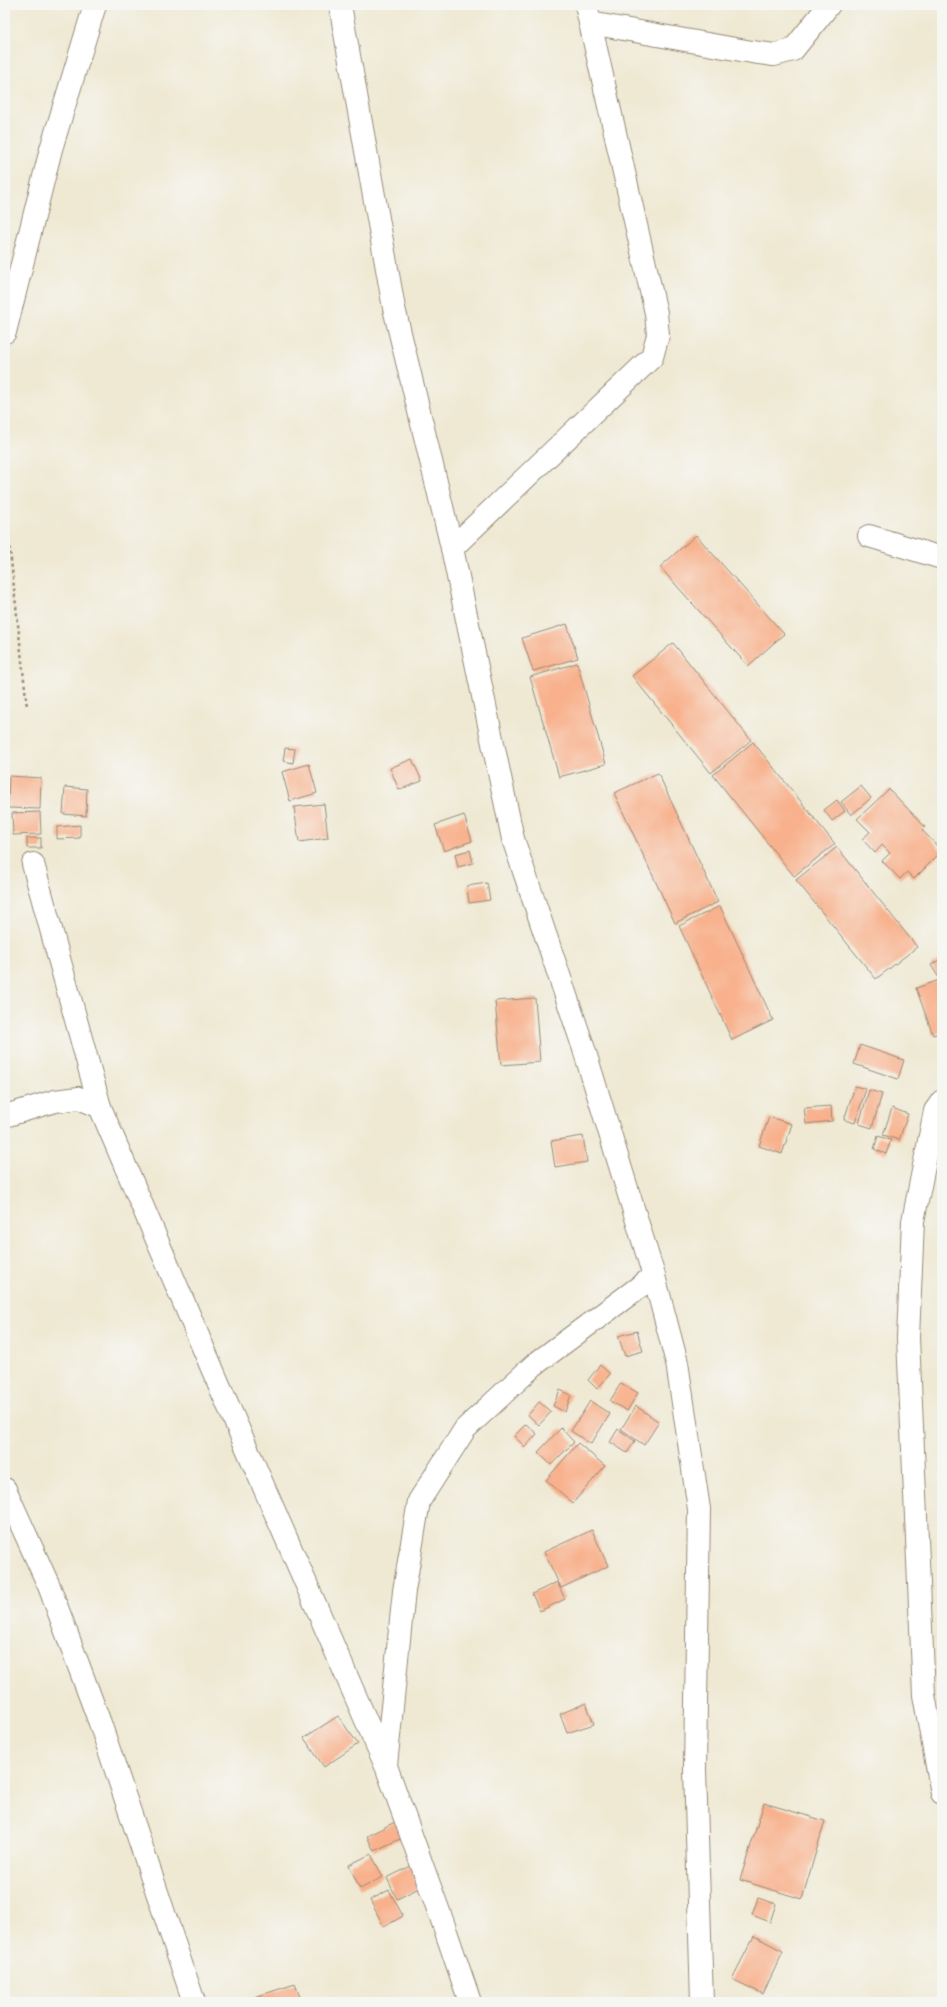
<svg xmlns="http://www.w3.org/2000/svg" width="947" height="2007" viewBox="0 0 947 2007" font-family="'Libre Bodoni',serif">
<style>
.building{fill:#f8b18c}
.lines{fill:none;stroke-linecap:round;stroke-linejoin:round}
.minor-casing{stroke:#958a78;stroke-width:24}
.path{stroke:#958a78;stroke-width:2.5;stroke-dasharray:3 3;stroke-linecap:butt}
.minor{stroke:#fff;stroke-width:22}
</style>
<rect width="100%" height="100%" fill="#f6f6f2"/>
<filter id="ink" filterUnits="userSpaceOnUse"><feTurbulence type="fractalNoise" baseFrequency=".025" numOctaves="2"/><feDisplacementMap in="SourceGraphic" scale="8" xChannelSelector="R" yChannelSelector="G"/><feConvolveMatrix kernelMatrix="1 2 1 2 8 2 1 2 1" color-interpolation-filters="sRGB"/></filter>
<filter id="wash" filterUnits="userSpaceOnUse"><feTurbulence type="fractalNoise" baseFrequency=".012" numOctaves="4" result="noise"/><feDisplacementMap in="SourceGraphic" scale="16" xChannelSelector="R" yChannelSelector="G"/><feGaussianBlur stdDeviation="0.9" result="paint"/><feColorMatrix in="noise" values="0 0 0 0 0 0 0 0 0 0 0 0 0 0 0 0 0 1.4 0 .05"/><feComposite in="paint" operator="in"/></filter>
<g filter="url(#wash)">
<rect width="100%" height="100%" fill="#efe9d3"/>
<g id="blocks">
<g class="building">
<path d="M696,535L784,634L748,666L660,567Z"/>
<path d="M567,624L578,658L533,671L522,638Z"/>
<path d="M673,643L751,740L711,773L632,676Z"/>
<path d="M577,663L606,764L559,777L530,677Z"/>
<path d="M753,742L835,844L794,876L713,775Z"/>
<path d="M285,748L295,749L293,763L283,761Z"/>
<path d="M412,759L422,781L399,790L390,768Z"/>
<path d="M309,764L317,793L290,801L282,772Z"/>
<path d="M658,773L718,902L675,923L614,793Z"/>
<path d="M9,776L41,778L40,809L8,808Z"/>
<path d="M861,786L871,798L851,815L841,802Z"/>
<path d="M65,787L87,789L86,816L63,814Z"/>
<path d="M889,789L925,827L922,830L942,851L914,879L907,872L900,879L882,861L890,853L882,845L875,853L862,839L870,832L857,819Z"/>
<path d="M837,800L845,811L832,821L824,810Z"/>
<path d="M324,804L328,838L299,842L294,807Z"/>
<path d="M40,812L41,834L13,835L12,813Z"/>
<path d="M464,815L472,841L444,851L435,825Z"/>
<path d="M80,825V838L57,839V827Z"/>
<rect x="27" y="838" width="14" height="10"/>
<path d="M837,847L917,947L876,979L796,880Z"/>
<path d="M470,850L473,863L458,867L455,854Z"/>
<path d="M487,883L490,900L469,903L467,886Z"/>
<path d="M720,906L773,1020L732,1040L679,926Z"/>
<path d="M942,958V975L939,978L931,965Z"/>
<path d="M942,979V1032L933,1035L916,988Z"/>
<path d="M535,998L540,1062L501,1065L495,1001Z"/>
<path d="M860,1045L904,1060L898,1079L854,1064Z"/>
<path d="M855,1086L866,1089L855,1123L844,1120Z"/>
<path d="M869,1090L882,1094L872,1128L859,1124Z"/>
<path d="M831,1106L832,1121L806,1124L804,1108Z"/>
<path d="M892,1108L908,1114L899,1140L883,1135Z"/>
<path d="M769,1117L792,1124L782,1154L759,1146Z"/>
<path d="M583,1136L587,1162L555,1167L551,1141Z"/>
<path d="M878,1136L891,1140L886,1154L874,1149Z"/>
<path d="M637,1331L643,1351L625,1356L618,1336Z"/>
<path d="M600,1365L610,1374L597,1389L588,1380Z"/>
<path d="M621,1383L638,1393L627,1411L610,1401Z"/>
<path d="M560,1390L571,1395L565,1412L553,1406Z"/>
<path d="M590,1401L610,1414L591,1444L571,1431Z"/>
<path d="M539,1402L551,1412L539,1425L528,1415Z"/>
<path d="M636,1406L659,1422L644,1445L621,1429Z"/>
<path d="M526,1424L537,1434L525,1447L514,1436Z"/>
<path d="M561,1428L574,1442L551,1465L538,1452Z"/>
<path d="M618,1429L635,1441L627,1453L610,1442Z"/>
<path d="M578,1443L605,1466L573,1503L546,1480Z"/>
<path d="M592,1530L608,1566L561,1588L544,1552Z"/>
<path d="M557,1582L565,1599L540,1611L532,1594Z"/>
<path d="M586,1703L594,1724L567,1733L560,1714Z"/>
<path d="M338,1716L358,1744L324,1767L304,1738Z"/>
<path d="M764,1803L825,1821L802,1899L740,1880Z"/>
<path d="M395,1822L402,1838L374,1851L367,1836Z"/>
<path d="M371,1854L383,1877L360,1889L349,1865Z"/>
<path d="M413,1865L423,1886L397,1899L387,1878Z"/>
<path d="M389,1890L403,1916L384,1927L370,1900Z"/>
<path d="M758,1898L776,1904L770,1922L752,1915Z"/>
<path d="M754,1936L783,1951L763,1994L732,1979Z"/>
<path d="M295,1984L302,2002H256L255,1997Z"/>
</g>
</g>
</g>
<g filter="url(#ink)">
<use href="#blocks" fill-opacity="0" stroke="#958a78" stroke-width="1"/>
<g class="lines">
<g class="minor-casing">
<g id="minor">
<path d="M340,5L394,308L452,548L513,839L583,1046L654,1276L677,1363L699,1509L695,1769L702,2002"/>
<path d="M590,23L752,52L774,55L793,50L829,5"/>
<path d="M5,332L51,149L95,5"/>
<path d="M869,536L942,558"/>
<path d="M452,548L652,357L658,335L656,313L586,5"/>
<path d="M33,864L100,1107"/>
<path d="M942,1101L935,1111L913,1221L908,1338L924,1695L942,1793"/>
<path d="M5,1116L55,1101L79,1098L100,1107L220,1387L386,1766L442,1920L470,2002"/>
<path d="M5,1489L49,1586L100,1723L194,2002"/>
<path d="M386,1765L404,1591L419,1501L465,1429L534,1365L654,1276"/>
</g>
</g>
<path class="path" d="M5,505L27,707"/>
<use href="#minor" class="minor"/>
</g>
</g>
<rect width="947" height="2007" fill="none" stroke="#f6f6f2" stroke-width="20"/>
</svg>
